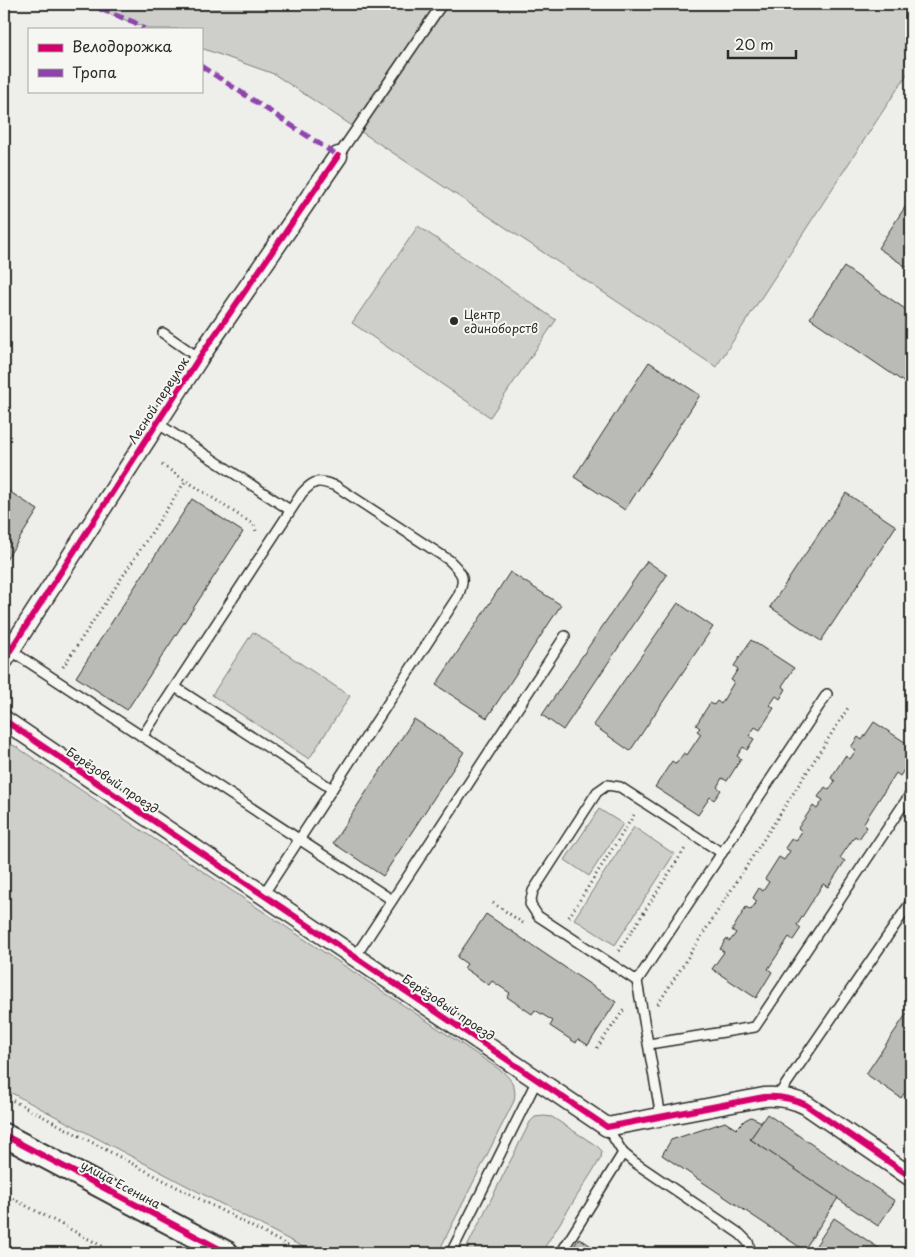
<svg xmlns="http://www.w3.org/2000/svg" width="915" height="1257" viewBox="0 0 915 1257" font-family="'Playpen Sans',sans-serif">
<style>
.green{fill:#cececa;stroke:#7c7c7a}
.building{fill:#babab7;stroke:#2b2b2b}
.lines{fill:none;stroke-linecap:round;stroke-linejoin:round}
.service-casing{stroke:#2b2b2b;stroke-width:12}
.minor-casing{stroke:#2b2b2b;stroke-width:21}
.tertiary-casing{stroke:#2b2b2b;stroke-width:26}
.path{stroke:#2b2b2b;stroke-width:3;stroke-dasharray:1 4;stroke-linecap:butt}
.service{stroke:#f6f6f2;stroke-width:9}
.minor{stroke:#f6f6f2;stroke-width:18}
.tertiary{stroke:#f6f6f2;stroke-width:22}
.quiet{stroke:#8e44ad;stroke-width:5;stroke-dasharray:10 5;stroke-linecap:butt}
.cycleway-casing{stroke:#f6f6f2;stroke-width:9}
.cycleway{stroke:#d6006c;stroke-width:6}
.poi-dot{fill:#2b2b2b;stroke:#f6f6f2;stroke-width:2}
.labels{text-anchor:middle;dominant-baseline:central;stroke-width:4;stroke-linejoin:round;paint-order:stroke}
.poi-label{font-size:12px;fill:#2b2b2b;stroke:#f6f6f2;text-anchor:start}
.street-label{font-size:12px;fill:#2b2b2b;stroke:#f6f6f2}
</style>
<rect width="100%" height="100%" fill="#eeeeea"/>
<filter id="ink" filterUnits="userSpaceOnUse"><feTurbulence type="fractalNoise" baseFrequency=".02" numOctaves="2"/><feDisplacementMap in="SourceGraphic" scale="10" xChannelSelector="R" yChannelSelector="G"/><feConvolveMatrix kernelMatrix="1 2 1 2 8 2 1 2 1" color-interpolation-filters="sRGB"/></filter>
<g filter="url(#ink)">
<g class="green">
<path d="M82,4H911V68L716,367L274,74L201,48V29H150Z"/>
<path d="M418,226L556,320L490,417L352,323Z"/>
<path d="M253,632L350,696L309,759L212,695Z"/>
<path d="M4,743L15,746L502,1071C512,1080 517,1087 514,1101L438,1253H314L4,1089Z"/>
<path d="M599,809L623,824L589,876L565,860Z"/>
<path d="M634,827L674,854L615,945L574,919Z"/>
<path d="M544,1116L552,1117L597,1146L602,1151L601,1158L541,1253H467V1247L530,1122L535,1117Z"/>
</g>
<g class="building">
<path d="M911,198V270L878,248Z"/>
<path d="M844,267L911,313V387L810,318Z"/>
<path d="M649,362L700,395L625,510L574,477Z"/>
<path d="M4,488L38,510L4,563Z"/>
<path d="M846,493L896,526L821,641L770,607Z"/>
<path d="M192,499L243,532L127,710L76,677Z"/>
<path d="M647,561L667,575L563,730L542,715Z"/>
<path d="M510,572L561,605L487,718L436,685Z"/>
<path d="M678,603L713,627L630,751L593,725Z"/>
<path d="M751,640L794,668L782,686L786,689L780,699L776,696L770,705L774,708L760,730L755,727L749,736L754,739L747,750L743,747L737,756L741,759L727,781L722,778L717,787L721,790L714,800L710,797L698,815L655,787L672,761L676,764L684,753L687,755L701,734L697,731L700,728L696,725L710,703L714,705L717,701L721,704L734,682L731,680L738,669L734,666Z"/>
<path d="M414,719L464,752L383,876L333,843Z"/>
<path d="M874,722L911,746V759L900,776L896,773L863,824L867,827L859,839L855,836L840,858L845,861L828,887L823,884L797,925L801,928L793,940L789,937L768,969L772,972L756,998L712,969L724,952L720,949L726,939L730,941L736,933L732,930L746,907L751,910L757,901L753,898L759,888L763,891L769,882L765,879L779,857L784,860L790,851L785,848L792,838L796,841L802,831L798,828L813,806L817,809L823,800L818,797L825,787L829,790L835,781L831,778L845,756L850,759L856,750L851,747L858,737L862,740Z"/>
<path d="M486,914L616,1002L588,1045L578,1039L576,1043L550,1026L553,1021L535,1010L532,1014L507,997L510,993L492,981L489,985L464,968L467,964L457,957Z"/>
<path d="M911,1007V1090L908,1088L901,1098L866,1074Z"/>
<path d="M767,1114L895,1201L878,1226L750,1139Z"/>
<path d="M751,1117L762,1122L750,1139L838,1198L804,1250L662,1155L671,1140L725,1122L736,1129L745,1120Z"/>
<path d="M834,1218L886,1253H811Z"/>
<path d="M579,1238L602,1253H570Z"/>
<path d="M4,1245L19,1253H4Z"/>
</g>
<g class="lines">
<g class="service-casing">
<g id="service">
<path d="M338,156L442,4"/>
<path d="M163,333L199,358"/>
<path d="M157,423L290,510"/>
<path d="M10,650L392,900"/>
<path d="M175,687L332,789"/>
<path d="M142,737L302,493C315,479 318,480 336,486L449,560C463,574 466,577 458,596L263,895"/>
<path d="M355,957L565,636"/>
<path d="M637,981L538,916L530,904L533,891L597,792L607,785L620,787L722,853"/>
<path d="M649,1044L755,1027L911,793"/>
<path d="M778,1096L911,902"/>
<path d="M661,1117L637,981L827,694"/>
<path d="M607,1127L623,1153L634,1162L740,1234L748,1242L751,1253"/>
<path d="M451,1253L537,1080"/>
<path d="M561,1253L623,1153"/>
</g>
</g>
<g class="minor-casing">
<g id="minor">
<path d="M4,660L199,358L338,156"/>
<path d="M4,720L607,1127L764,1097C780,1096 792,1098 806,1105L911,1177"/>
</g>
</g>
<g class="tertiary-casing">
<path id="tertiary" d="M4,1135L227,1253"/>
</g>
<g class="path">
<path d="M162,465L254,525L257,534"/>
<path d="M63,667L186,480"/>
<path d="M493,903L523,923"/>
<path d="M569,917L634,815"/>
<path d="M619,951L686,847"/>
<path d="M658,1004L848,708"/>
<path d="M597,1048L625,1008"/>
<path d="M4,1096L302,1253"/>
<path d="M4,1194L115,1253"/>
</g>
<use href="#service" class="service"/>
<use href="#minor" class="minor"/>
<use href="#tertiary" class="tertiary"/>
<g class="quiet">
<path d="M86,4L134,22L144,29"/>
<path d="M201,66L338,156"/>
</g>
<g class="cycleway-casing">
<g id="cycleway">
<path d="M4,660L199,358L338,156"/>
<path d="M4,720L607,1127L764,1097C780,1096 792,1098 806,1105L911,1177"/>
<path d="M4,1135L227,1253"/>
</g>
</g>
<use href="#cycleway" class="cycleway"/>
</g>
</g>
<circle class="poi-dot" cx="454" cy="321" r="5"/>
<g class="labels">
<g class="poi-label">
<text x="464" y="314">Центр<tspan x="464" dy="14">единоборств</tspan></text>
</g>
<g class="street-label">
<text transform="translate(158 400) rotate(-57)">Лесной переулок</text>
<text transform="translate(113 780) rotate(34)">Берёзовый проезд</text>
<text transform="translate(449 1007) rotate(34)">Берёзовый проезд</text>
<text transform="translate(121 1184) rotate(28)">улица Есенина</text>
</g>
</g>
<rect width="915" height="1257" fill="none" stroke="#f6f6f2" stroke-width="20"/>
<rect x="10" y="10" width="895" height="1237" fill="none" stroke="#2b2b2b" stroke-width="2" filter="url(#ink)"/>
<rect x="28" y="28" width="175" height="65" fill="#f6f6f2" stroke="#a5a5a2"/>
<rect x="38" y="44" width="25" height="8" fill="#d6006c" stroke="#a5a5a2"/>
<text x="72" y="52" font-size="15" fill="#2b2b2b">Велодорожка</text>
<rect x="38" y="69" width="25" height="8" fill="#8e44ad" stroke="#a5a5a2"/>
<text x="72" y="78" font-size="15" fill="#2b2b2b">Тропа</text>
<path d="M728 50v8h68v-8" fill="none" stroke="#2b2b2b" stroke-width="2.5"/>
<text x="735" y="50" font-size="15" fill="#2b2b2b" stroke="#f6f6f2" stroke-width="4" paint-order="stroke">20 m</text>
</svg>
